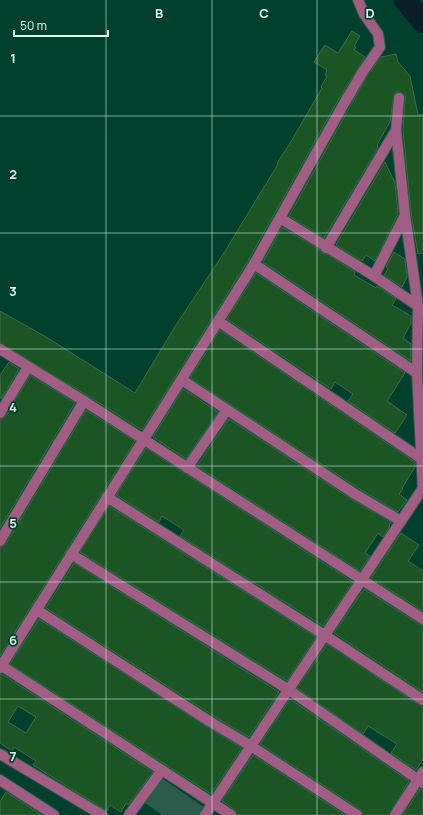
<svg xmlns="http://www.w3.org/2000/svg" width="423" height="815" viewBox="0 0 423 815" font-family="Manrope,sans-serif">
<style>
.green{fill:#2a5c49}
.lines{fill:none;stroke-linecap:round;stroke-linejoin:round}
.river{stroke:#081f27;stroke-width:22}
.building{fill:#1b5524;stroke:#446a47;fill-rule:evenodd}
.minor-casing{stroke:#245e4c;stroke-width:12}
.minor{stroke:#a15d83;stroke-width:10}
.grid{fill:none;stroke:#dffcef;stroke-width:1;stroke-opacity:0.55}
.grid-label{font-size:13px;text-anchor:middle;font-weight:bold;fill:#dffcef;stroke:#00402d;stroke-width:3.5;stroke-linejoin:round;paint-order:stroke}
</style>
<rect width="100%" height="100%" fill="#00402d"/>
<path class="green" d="M162,778L205,808L200,815H162L145,803Z"/>
<g class="lines">
<path class="river" d="M405,0L423,22"/>
</g>
<g class="building">
<path d="M352,31L360,36L354,46L356,47L354,50L365,57L336,104L248,261L142,430L88,396L0,343V311L46,337L135,393L176,325L224,253L278,164L277,163L289,145L322,88L321,87L327,76L325,75L327,70L314,62L325,45L338,53Z"/>
<path d="M396,54L398,62L410,76L418,115L423,114V253L418,254L411,214L403,130L405,98V95L400,92H396L394,95L390,122L377,145L378,148L324,238L289,216L367,76L381,57Z"/>
<path d="M385,162L395,183L398,214L375,261L366,255L362,261L336,245Z"/>
<path d="M282,227L320,250L322,253L327,254L355,272L354,275L376,288L377,286L395,298L396,299L392,305L411,316V323L403,338L411,344V361L263,262Z"/>
<path d="M394,252L405,259L407,277L402,287L384,275L388,269L386,267Z"/>
<path d="M256,273L405,373L387,401L407,415L395,433L348,401L353,394L335,382L331,389L227,319Z"/>
<path d="M220,330L415,462V467L402,488L403,489L399,494L407,500L398,512L358,488L190,378Z"/>
<path d="M9,362L19,369L1,399L0,375Z"/>
<path d="M30,375L75,403L0,528V420L6,416Z"/>
<path d="M183,389L218,412L186,459L153,437Z"/>
<path d="M86,410L135,441L0,656V547L6,544Z"/>
<path d="M229,419L351,499L391,522L389,525L390,526L383,537L378,533L365,553L370,556L360,571L197,466Z"/>
<path d="M146,448L353,582L323,626L180,536L184,530L162,516L159,522L116,495Z"/>
<path d="M109,506L316,637L287,681L80,552Z"/>
<path d="M401,533L419,545L408,561L423,571V611L371,578Z"/>
<path d="M74,563L279,692L249,737L212,715L46,608Z"/>
<path d="M364,589L419,624L423,625V692L334,633Z"/>
<path d="M39,619L206,726L242,748L211,794L10,664Z"/>
<path d="M327,644L419,705L423,706V759L416,770L391,753L397,744L368,726L363,734L297,688Z"/>
<path d="M0,674H2L153,772L128,805L126,803L121,812L110,805L107,811L33,765L36,761L14,747L12,751L0,743ZM18,706L36,717L26,733L8,722Z"/>
<path d="M290,699L409,781L389,815H363L361,810L260,744Z"/>
<path d="M253,755L345,815H237L235,810L222,801Z"/>
<path d="M420,789H423V815H403Z"/>
<path d="M6,792L22,802L41,815H0V802Z"/>
</g>
<g class="lines">
<g class="minor-casing">
<g id="minor">
<path d="M399,98L396,130L405,215L418,306L417,373L423,490"/>
<path d="M280,218L374,276L418,306"/>
<path d="M326,248L396,130"/>
<path d="M254,264L417,373"/>
<path d="M374,276L405,215"/>
<path d="M218,321L422,459"/>
<path d="M0,349L84,401L423,619"/>
<path d="M182,380L355,494L401,521"/>
<path d="M0,413L28,367"/>
<path d="M187,468L227,410"/>
<path d="M107,497L326,636L423,700"/>
<path d="M0,541L84,401"/>
<path d="M71,554L289,690L423,783"/>
<path d="M37,610L209,721L251,746L357,815"/>
<path d="M2,666L231,815"/>
<path d="M0,668L254,264L342,107L362,73L380,47L378,34L364,14L358,0"/>
<path d="M0,754L102,815"/>
<path d="M0,780L54,815"/>
<path d="M129,815L162,770"/>
<path d="M205,815L423,488"/>
<path d="M395,815L423,772"/>
</g>
</g>
<use href="#minor" class="minor"/>
</g>
<path class="grid" d="M106,0V815M212,0V815M317,0V815M0,116H423M0,233H423M0,349H423M0,466H423M0,582H423M0,699H423"/>
<g class="grid-label">
<text x="159" y="18">B</text>
<text x="264" y="18">C</text>
<text x="370" y="18">D</text>
<text x="13" y="63">1</text>
<text x="13" y="179">2</text>
<text x="13" y="296">3</text>
<text x="13" y="412">4</text>
<text x="13" y="528">5</text>
<text x="13" y="645">6</text>
<text x="13" y="761">7</text>
</g>
<path d="M14 30v6h94v-6" fill="none" stroke="#dffcef" stroke-width="2"/>
<text x="20" y="30" font-size="12" fill="#dffcef" stroke="#00402d" stroke-width="3" paint-order="stroke">50 m</text>
</svg>
